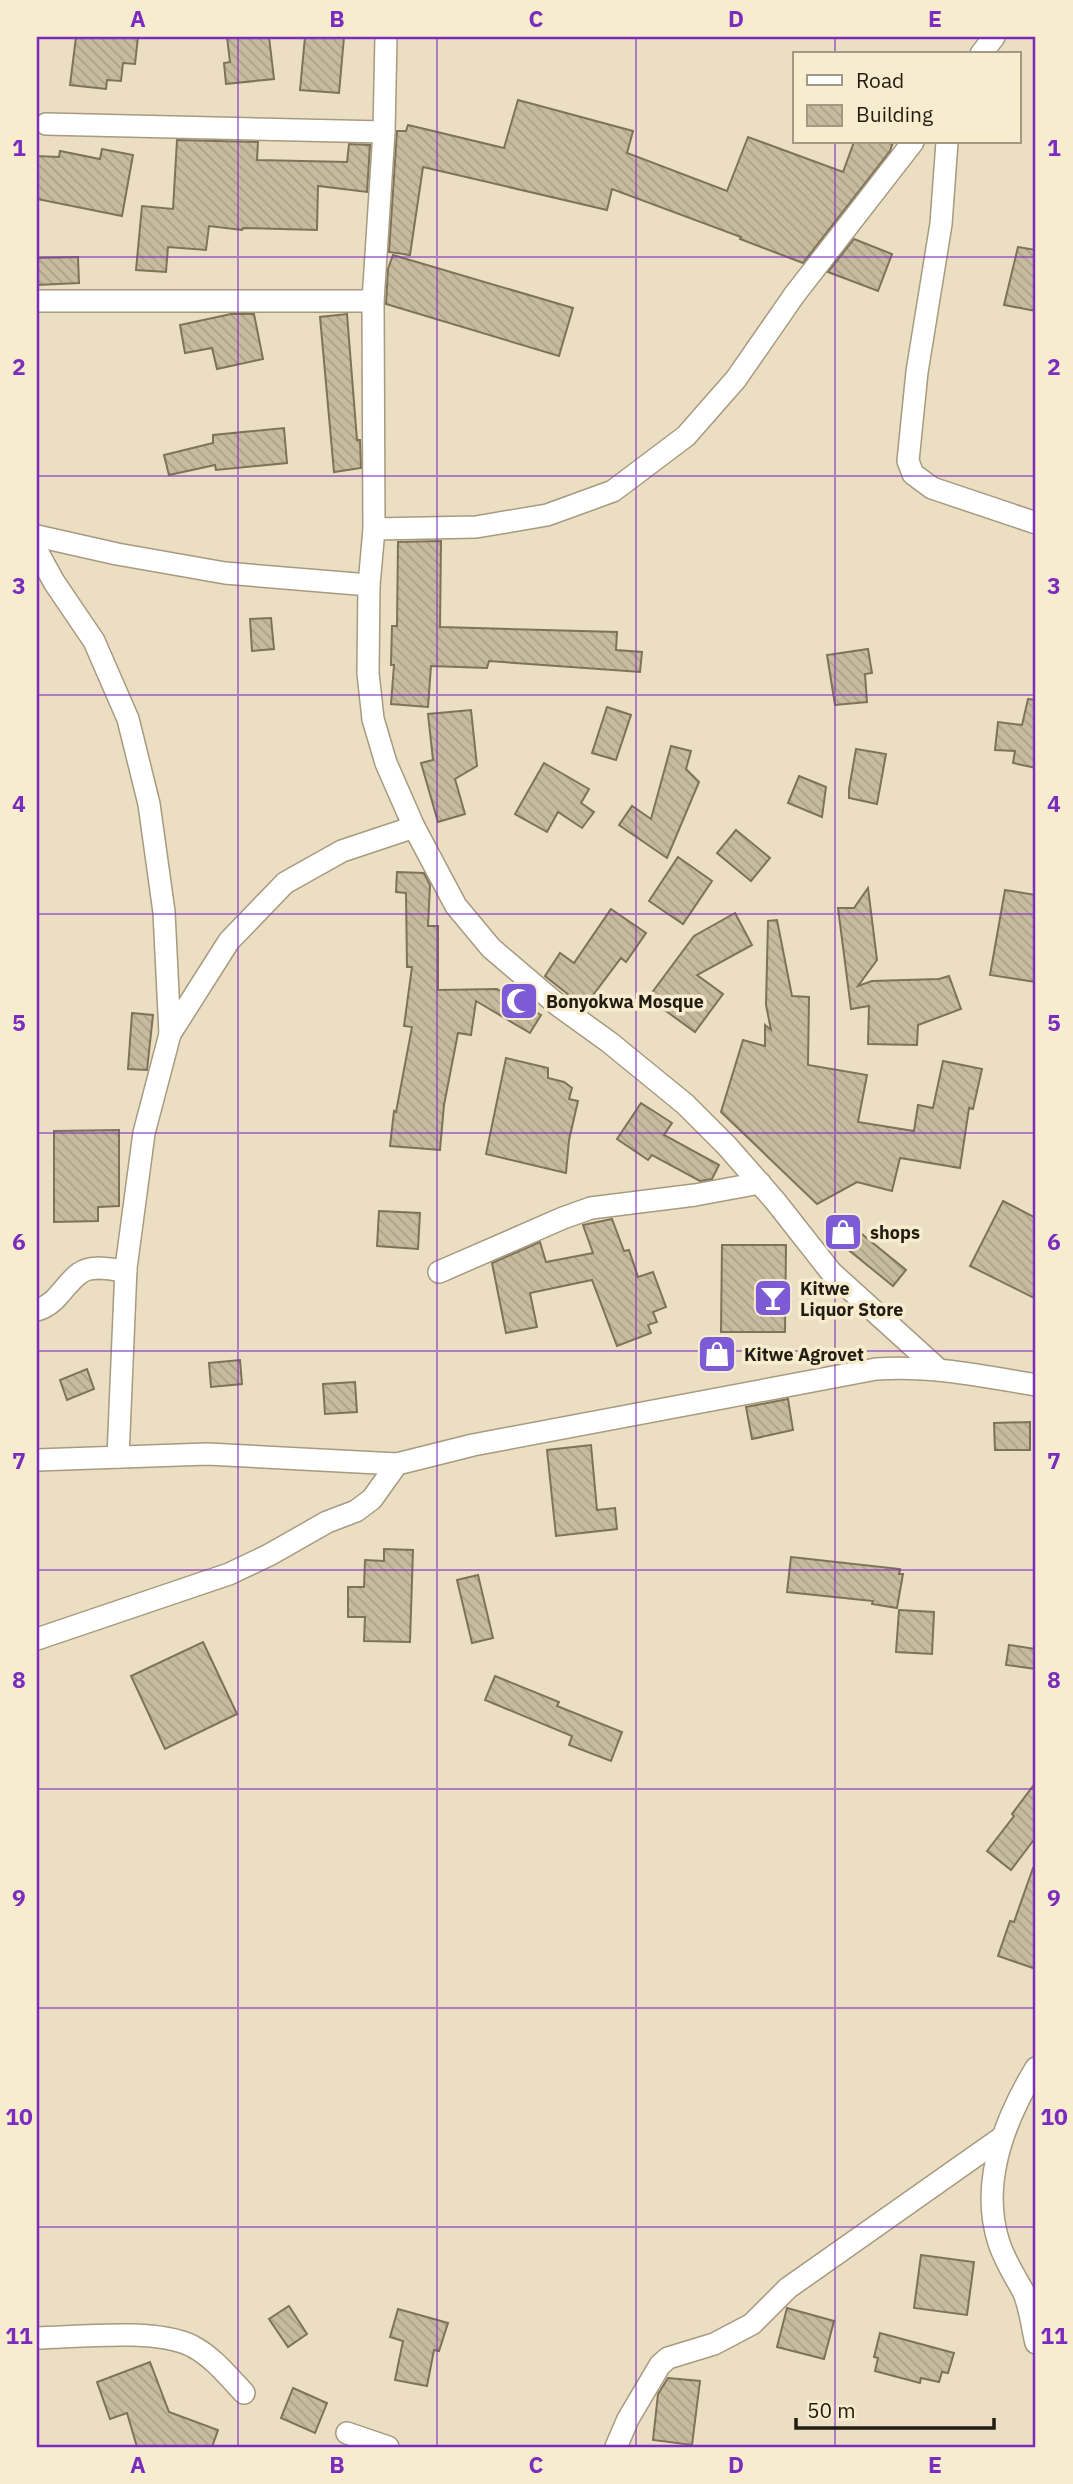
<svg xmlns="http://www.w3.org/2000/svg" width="1073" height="2484" viewBox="0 0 1073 2484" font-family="'IBM Plex Sans',sans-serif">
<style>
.building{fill:url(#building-back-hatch);stroke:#7e7359;stroke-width:2}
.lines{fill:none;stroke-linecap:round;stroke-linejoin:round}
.minor-casing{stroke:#a69a7f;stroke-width:24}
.minor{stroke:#fff;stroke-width:21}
.grid{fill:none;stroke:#7b2cbf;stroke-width:2;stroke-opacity:0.55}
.labels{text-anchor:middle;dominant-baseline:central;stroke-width:7;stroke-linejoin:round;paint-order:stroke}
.poi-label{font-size:18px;font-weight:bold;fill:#221d13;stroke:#f8eccf;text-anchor:start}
.neatline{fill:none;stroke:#7b2cbf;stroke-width:2.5}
.grid-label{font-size:23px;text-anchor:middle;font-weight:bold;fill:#7b2cbf}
</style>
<defs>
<pattern id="building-back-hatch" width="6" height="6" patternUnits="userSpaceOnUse" patternTransform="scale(1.75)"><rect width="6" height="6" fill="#c7bb9f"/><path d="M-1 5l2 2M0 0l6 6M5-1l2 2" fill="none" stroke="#aba088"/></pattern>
</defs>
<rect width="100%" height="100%" fill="#ebdec2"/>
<g class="building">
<path d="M76,37H138L135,64L123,63L121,81L107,80L106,89L70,85Z"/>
<path d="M227,37H269L274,79L226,84L224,63L230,62Z"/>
<path d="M305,37H344L339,93L300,90Z"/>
<path d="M518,100L633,131L627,153L727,191L748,137L843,172L854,142H893L890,151L803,263L740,239L741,237L612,189L607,210L423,167L410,255L389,252L397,131H406L408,125L504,148Z"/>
<path d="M177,140L258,142L257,160L347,162L349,144L370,145L367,192L318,186L317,230L243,228L242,230L209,226L206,250L168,247L166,272L136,270L142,206L173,209Z"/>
<path d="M102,149L133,155L122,216L37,199V156L59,157L60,151L100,159Z"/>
<path d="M854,239L892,254L878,291L828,272Z"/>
<path d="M1018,247L1036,250V311L1004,305Z"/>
<path d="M393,255L573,308L559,356L386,304L388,269Z"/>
<path d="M78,257L79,283L37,285V258Z"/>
<path d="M231,314H254L263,359L217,369L212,348L185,353L180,325Z"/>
<path d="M347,314L357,440H360L361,468L334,472L320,317Z"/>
<path d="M284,428L287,463L216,470L215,465L169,475L164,455L213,443V435Z"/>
<path d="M441,541L440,627L617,632L616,650L642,652L640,672L489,661L487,668L431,666L428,707L391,704L394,665H391L392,626H397L398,542Z"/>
<path d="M271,618L274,649L252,651L250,619Z"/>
<path d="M868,649L872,673L865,674L867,702L835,705L827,655Z"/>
<path d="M1028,699L1036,700V768L1013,763L1015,751L995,750L998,722L1022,725Z"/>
<path d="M607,707L631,715L616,760L592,753Z"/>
<path d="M471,710L477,766L455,779L465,814L438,822L421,763L433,760L428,714Z"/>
<path d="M671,746L691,751L686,769L699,782L667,858L619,825L632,806L651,819Z"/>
<path d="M856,749L886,754L877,804L849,798V789Z"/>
<path d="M544,763L589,789L581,803L594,812L582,828L558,812L547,832L515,814Z"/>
<path d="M799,776L826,787L822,817L788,803Z"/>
<path d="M736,830L770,858L751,881L717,853Z"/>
<path d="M678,857L712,881L683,924L649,901Z"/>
<path d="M397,872L424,873L430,885L428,926H438V990L497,989L541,1015L530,1033L476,1001L471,1035L458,1033L444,1105L440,1150L390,1146L394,1111L396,1112L412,1027L404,1026L412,967H407L406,893L396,892Z"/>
<path d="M868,888L877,960L858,986L872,981L939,979L949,976L961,1009L918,1025L917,1045L868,1044L869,1006L851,1009L838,908H854Z"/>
<path d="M1005,890L1036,895V982L990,975Z"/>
<path d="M611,909L646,933L626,962L621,958L584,1007L545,976L560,953L574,963Z"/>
<path d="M735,913L752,945L697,975L723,994L695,1032L648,998L694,936Z"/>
<path d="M777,920L792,996L809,997L808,1065L867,1075L858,1122L914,1131L918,1105L933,1108L943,1061L982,1069L973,1109L969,1108L960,1168L900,1158L892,1191L857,1182L817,1204L721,1112L743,1040L765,1046V1025L771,1030L766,1005L768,921Z"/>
<path d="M132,1013L153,1015L147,1070L128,1069Z"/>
<path d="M506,1058L548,1068V1078L564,1082L572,1088L569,1099L578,1101L569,1140L566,1173L486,1154Z"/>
<path d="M641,1103L672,1123L664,1135L719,1165L712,1179L700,1181L652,1155L648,1160L617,1139Z"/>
<path d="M119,1130V1206L98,1207V1221L54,1222V1131Z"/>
<path d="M1003,1201L1036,1218V1299L970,1266Z"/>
<path d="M379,1211L420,1213L418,1249L377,1246Z"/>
<path d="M612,1219L624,1251L629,1250L638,1277L653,1272L666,1307L653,1312L657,1322L648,1325L651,1333L617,1346L592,1280L530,1293L537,1327L506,1333L492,1263L540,1242L546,1262L593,1253L583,1225Z"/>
<path d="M847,1222L906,1270L893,1286L835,1239Z"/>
<path d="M722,1245H786L785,1332H721Z"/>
<path d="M240,1360L242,1384L211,1387L209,1363Z"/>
<path d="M87,1369L94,1389L67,1400L60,1380Z"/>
<path d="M355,1382L357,1412L325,1414L323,1384Z"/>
<path d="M788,1399L793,1430L752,1439L746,1407Z"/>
<path d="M1030,1422V1450H995L994,1423Z"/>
<path d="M591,1445L597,1510L615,1508L617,1529L556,1536L547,1450Z"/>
<path d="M384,1549L413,1550L410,1642L364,1641L365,1617H348V1587H364L365,1560L384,1561Z"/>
<path d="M791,1557L900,1569L899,1574H903L897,1608L872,1604L873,1601L787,1592Z"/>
<path d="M478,1575L493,1638L472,1643L457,1580Z"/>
<path d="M899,1610L934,1612L932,1654L896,1652Z"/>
<path d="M203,1642L237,1714L165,1749L131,1676Z"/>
<path d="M1009,1645L1036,1649V1669L1006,1665Z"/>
<path d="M495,1676L559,1702L557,1706L622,1732L611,1761L569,1745L572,1736L485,1700Z"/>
<path d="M1036,1782V1837L1011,1870L987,1851L1014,1816L1012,1814Z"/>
<path d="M1033,1868L1036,1869V1969L998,1956L1010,1921L1014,1922Z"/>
<path d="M921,2255L974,2262L967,2315L914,2308Z"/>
<path d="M289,2306L307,2334L288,2347L269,2319Z"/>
<path d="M787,2308L834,2321L824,2359L777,2347Z"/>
<path d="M398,2309L448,2323L439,2351L434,2350L427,2386L395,2380L403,2341L390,2337Z"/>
<path d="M880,2333L954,2353L948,2373L942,2372L939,2382L921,2378L920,2383L875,2371L878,2358L874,2357Z"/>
<path d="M150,2362L169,2412L218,2430L212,2447H137L127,2413L110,2419L97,2382Z"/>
<path d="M668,2378L700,2381L692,2445L653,2440L658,2394Z"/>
<path d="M293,2388L327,2403L315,2433L281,2418Z"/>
</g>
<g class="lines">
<g class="minor-casing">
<g id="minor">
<path d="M386,37L384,132L373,301L374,529L369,585L368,673L373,719L386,763L414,827L456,906L491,948L559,1006L609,1042L685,1104L727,1146L776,1202L831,1272L938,1369"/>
<path d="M981,54L994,37"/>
<path d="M46,124L384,132"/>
<path d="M947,142L941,224L917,372L908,461L913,474L932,488L1036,523"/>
<path d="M37,301H373"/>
<path d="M374,529L476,527L547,515L613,491L686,436L736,379L795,294L913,142"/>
<path d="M37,536L117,554L225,573L369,585"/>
<path d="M37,551L54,582L94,641L128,719L149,804L164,912L170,1034"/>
<path d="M439,1272L563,1218L591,1208L695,1195L760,1183"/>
<path d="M37,1310C58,1304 64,1284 80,1273C92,1264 112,1270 126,1271"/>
<path d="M118,1457L126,1268L144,1133L170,1034L229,941L285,883L342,851L414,827"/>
<path d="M37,1460L207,1454L397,1464L473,1445L876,1369C930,1365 983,1376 1036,1385"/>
<path d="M37,1639L229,1574L269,1555L327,1522L356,1511L372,1499L397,1464"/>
<path d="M1036,2068C1005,2119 979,2182 999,2243C1005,2261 1014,2275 1023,2291C1030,2306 1032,2327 1036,2343"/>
<path d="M37,2338C79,2337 155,2328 192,2346C213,2357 228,2376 244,2393"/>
<path d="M347,2433L388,2447"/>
<path d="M616,2447L628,2419L660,2365L668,2358L714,2344L752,2324L788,2288L1001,2138"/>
</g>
</g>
<use href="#minor" class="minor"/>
</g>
<path class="grid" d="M238,37V2447M437,37V2447M636,37V2447M835,37V54M835,142V2447M37,257H1036M37,476H1036M37,695H1036M37,914H1036M37,1133H1036M37,1351H1036M37,1570H1036M37,1789H1036M37,2008H1036M37,2227H1036"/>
<defs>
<g id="mosque-square" transform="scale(2.0125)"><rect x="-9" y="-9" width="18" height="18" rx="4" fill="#7e5bd6" stroke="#f8eccf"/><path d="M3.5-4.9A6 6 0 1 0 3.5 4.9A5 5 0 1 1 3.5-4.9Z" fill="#fff"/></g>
<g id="shop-square" transform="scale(2.0125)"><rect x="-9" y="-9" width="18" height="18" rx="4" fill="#7e5bd6" stroke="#f8eccf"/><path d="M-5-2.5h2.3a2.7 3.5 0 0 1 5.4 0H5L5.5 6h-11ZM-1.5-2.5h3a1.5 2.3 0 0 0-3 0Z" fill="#fff"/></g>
<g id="bar-square" transform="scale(2.0125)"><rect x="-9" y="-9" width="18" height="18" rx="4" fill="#7e5bd6" stroke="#f8eccf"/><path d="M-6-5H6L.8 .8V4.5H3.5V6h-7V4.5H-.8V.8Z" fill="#fff"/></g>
</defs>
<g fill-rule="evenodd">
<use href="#mosque-square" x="519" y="1001"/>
<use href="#shop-square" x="843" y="1232"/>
<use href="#bar-square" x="773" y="1298"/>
<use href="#shop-square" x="717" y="1354"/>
</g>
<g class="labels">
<g class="poi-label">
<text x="546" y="1001">Bonyokwa Mosque</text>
<text x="870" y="1232">shops</text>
<text x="800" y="1288">Kitwe<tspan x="800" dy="21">Liquor Store</tspan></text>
<text x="744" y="1354">Kitwe Agrovet</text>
</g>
</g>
<rect width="1073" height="2484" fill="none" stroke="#f8eccf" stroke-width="77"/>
<rect x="793" y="52" width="228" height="91" fill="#f8eccf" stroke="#a29984" stroke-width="2"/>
<rect x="807" y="75" width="35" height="10" fill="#ffffff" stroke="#a29984" stroke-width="2"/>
<text x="856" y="88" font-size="21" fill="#221d13">Road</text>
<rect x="807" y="105" width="35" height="21" fill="url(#building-back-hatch)" stroke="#a29984" stroke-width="2"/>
<text x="856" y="122" font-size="21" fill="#221d13">Building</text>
<path d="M796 2418v10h198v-10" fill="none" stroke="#221d13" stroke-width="3.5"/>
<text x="807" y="2418" font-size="21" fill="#221d13" stroke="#f8eccf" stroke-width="5" paint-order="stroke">50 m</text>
<rect x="38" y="38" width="996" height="2408" class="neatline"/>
<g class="grid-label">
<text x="138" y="27">A</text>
<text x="337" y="27">B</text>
<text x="536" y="27">C</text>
<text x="736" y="27">D</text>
<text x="935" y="27">E</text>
<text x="19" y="156">1</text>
<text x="1054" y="156">1</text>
<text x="19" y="375">2</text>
<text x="1054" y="375">2</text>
<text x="19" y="594">3</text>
<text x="1054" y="594">3</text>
<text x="19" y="812">4</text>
<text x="1054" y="812">4</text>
<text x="19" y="1031">5</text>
<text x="1054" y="1031">5</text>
<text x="19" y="1250">6</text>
<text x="1054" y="1250">6</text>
<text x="19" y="1469">7</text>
<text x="1054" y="1469">7</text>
<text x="19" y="1688">8</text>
<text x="1054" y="1688">8</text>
<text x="19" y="1906">9</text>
<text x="1054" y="1906">9</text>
<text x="19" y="2125">10</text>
<text x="1054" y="2125">10</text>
<text x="19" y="2344">11</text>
<text x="1054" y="2344">11</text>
<text x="138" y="2473">A</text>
<text x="337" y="2473">B</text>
<text x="536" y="2473">C</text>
<text x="736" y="2473">D</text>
<text x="935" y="2473">E</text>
</g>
</svg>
